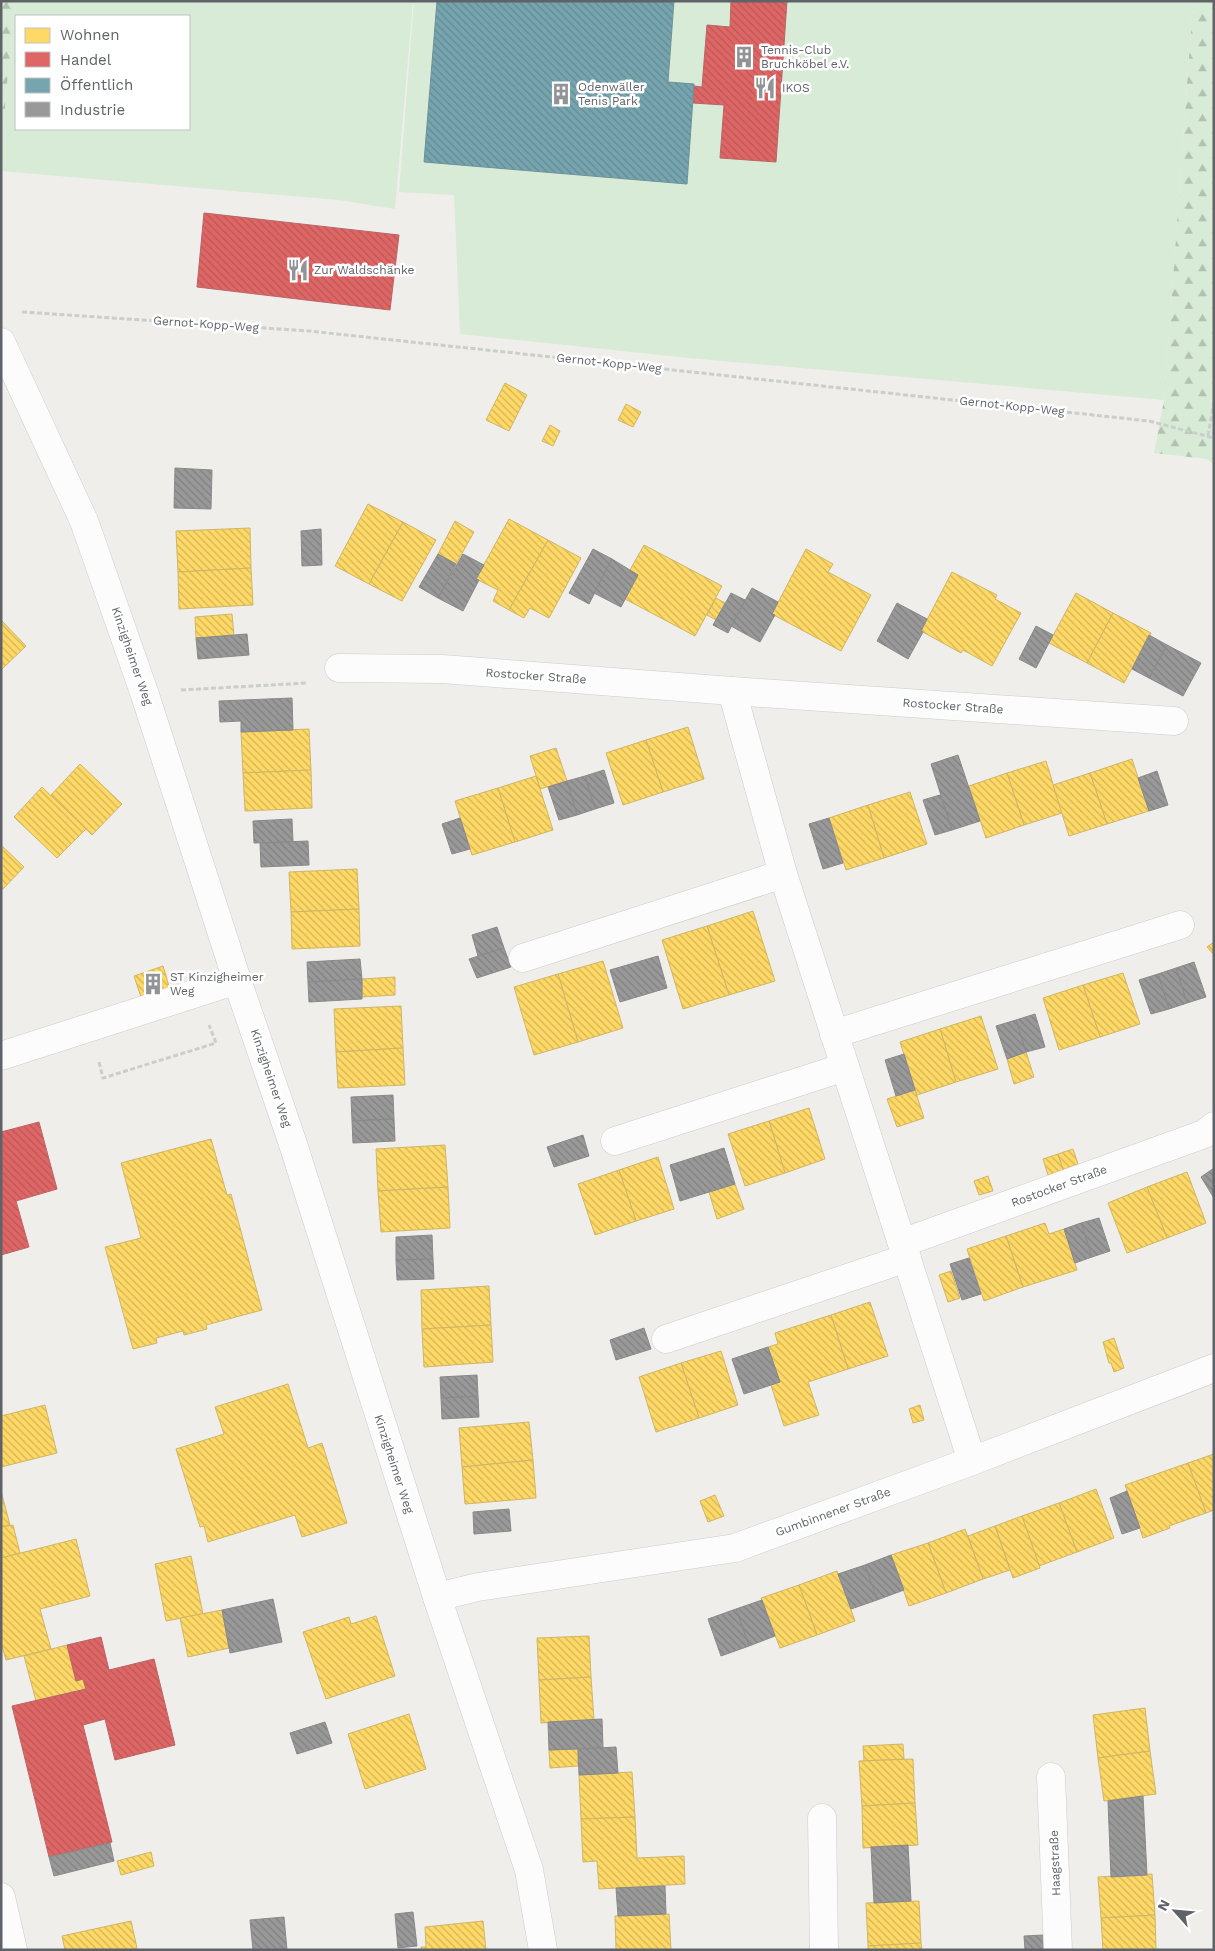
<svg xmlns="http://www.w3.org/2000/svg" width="1215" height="1951" viewBox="0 0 1215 1951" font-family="'Work Sans',sans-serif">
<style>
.forest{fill:url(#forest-firs)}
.garden{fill:#d8ebd6;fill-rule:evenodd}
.homes{fill:url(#homes-back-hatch);stroke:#cfb667}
.shops{fill:url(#shops-back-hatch);stroke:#b96567}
.public{fill:url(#public-back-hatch);stroke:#6f919a}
.industry{fill:url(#industry-back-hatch);stroke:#88898a}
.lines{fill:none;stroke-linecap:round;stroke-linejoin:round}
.minor-casing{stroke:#cbcccc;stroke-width:29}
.path{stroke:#cacfcc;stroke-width:3;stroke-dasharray:5 2.5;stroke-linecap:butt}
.minor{stroke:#fdfcfc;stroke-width:28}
.labels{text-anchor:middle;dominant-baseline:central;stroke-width:5;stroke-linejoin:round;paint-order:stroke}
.poi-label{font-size:12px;fill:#5f6368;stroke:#fff;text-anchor:start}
.street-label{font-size:12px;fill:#5f6368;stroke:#fff}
</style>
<defs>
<pattern id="forest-firs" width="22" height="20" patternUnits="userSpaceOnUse" patternTransform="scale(1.25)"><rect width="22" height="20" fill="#d8ebd6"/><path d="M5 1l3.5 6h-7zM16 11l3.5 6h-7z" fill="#b2c2b1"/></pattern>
<pattern id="homes-back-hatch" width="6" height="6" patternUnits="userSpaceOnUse" patternTransform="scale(1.25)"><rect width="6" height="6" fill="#ffd966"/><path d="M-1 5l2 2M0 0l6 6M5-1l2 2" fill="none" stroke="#d2b458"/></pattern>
<pattern id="shops-back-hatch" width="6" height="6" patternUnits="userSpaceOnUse" patternTransform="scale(1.25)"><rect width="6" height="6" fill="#e06666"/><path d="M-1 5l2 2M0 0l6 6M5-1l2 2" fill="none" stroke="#b95858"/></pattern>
<pattern id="public-back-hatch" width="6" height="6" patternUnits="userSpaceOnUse" patternTransform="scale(1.25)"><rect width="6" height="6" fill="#76a5af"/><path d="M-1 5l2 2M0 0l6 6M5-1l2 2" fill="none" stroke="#648a92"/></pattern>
<pattern id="industry-back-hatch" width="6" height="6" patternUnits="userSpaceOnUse" patternTransform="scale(1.25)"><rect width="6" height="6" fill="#999"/><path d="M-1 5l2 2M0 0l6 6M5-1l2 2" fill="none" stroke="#808081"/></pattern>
</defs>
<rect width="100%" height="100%" fill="#efeeea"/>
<g class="forest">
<path d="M1,1H15L1,152Z"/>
<path d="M1193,1H1214V464L1207,459L1154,453L1164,400Z"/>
</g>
<g class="garden">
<path d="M15,1H413L395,209L339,200L1,171V152ZM189,16V129H16V16Z"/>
<path d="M414,1H1193L1164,400L689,358L460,334L454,195L399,192Z"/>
</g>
<g class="homes">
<path d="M505,383L527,395L509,431L486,420Z"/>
<path d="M626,404L641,412L633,427L618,420Z"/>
<path d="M550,425L560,431L553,446L542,441Z"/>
<path d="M368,504L403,522L369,584L335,566Z"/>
<path d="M509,519L548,540L509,610L493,601L498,590L476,579Z"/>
<path d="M455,521L474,532L456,564L438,554Z"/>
<path d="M403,522L436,540L402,601L369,584Z"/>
<path d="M250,528L251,568L178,572L176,531Z"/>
<path d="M548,540L581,558L549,618L530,608L524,618L509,610Z"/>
<path d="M644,545L722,586L695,636L625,599L638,575L630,570Z"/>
<path d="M806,549L833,564L828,572L871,595L841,651L772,614Z"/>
<path d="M251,568L253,605L179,609L178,572Z"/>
<path d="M952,572L997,595L995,599L1021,613L992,666L963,650L961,653L921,631Z"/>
<path d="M1076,593L1113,613L1087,663L1049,643Z"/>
<path d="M716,598L725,603L716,620L707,615Z"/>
<path d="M1113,613L1151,633L1124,683L1087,663Z"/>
<path d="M232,614L234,636L196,638L195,617Z"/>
<path d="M1,620L26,646L1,670Z"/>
<path d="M688,727L704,779L663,792L646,740Z"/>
<path d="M309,729L311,770L243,773L241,732Z"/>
<path d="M646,740L663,792L623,805L606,753Z"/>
<path d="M556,748L567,781L540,789L530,756Z"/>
<path d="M1132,759L1149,811L1107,824L1090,773Z"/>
<path d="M1046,761L1062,813L1024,825L1007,773Z"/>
<path d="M80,764L122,804L92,835L51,795Z"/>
<path d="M311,770L312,808L245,811L243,773Z"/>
<path d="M1007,773L1024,825L986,838L969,786Z"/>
<path d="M1090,773L1107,824L1069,836L1053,785Z"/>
<path d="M536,776L553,830L515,842L498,788Z"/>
<path d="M42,787L86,829L57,858L14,817Z"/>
<path d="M498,788L515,842L472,855L455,801Z"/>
<path d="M910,792L927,844L884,858L868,805Z"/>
<path d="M868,805L884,858L846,870L829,818Z"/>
<path d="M1,845L24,867L1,891Z"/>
<path d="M357,869L359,909L291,912L289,872Z"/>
<path d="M359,909L360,946L292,949L291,912Z"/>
<path d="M753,911L775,981L729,995L707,926Z"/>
<path d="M707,926L729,995L683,1009L662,940Z"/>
<path d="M1214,942V955L1207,947Z"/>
<path d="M603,961L623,1028L578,1042L558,974Z"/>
<path d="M163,966L171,993L143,1003L134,976Z"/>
<path d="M1123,973L1140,1024L1100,1037L1083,985Z"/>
<path d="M558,974L578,1042L534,1055L514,987Z"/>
<path d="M395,977V995L362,997V979Z"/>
<path d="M1083,985L1100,1037L1059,1050L1043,998Z"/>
<path d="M401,1006L403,1048L336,1052L334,1009Z"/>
<path d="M981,1016L998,1069L956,1082L940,1029Z"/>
<path d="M940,1029L956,1082L917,1095L900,1042Z"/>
<path d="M403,1048L405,1085L338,1088L336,1052Z"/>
<path d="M1026,1052L1034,1077L1014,1084L1007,1059Z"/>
<path d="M915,1090L924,1118L897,1127L887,1099Z"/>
<path d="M809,1108L825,1159L785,1173L769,1121Z"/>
<path d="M769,1121L785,1173L745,1186L728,1134Z"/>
<path d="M211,1139L227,1195L231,1194L262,1310L206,1325L207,1329L184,1335L183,1331L156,1338L157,1343L133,1349L105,1247L141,1238L121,1163Z"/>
<path d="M445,1145L448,1187L378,1191L376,1149Z"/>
<path d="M1073,1149L1078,1164L1063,1170L1058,1154Z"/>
<path d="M1058,1154L1063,1170L1048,1175L1043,1159Z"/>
<path d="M658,1157L674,1209L636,1221L619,1170Z"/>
<path d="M619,1170L636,1221L595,1235L578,1184Z"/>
<path d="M1187,1172L1206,1223L1167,1238L1147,1187Z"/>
<path d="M988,1176L993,1191L979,1195L974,1181Z"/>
<path d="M735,1184L744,1209L717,1219L709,1192Z"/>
<path d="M448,1187L450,1228L381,1232L378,1191Z"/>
<path d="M1147,1187L1167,1238L1127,1253L1108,1203Z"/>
<path d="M1045,1223L1049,1234L1064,1229L1077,1270L1023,1287L1006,1236Z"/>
<path d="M1006,1236L1023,1287L984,1301L967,1249Z"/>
<path d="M951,1271L960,1298L948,1302L939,1275Z"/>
<path d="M489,1286L491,1325L422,1329L421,1290Z"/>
<path d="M870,1302L888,1356L848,1369L831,1315Z"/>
<path d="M831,1315L848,1369L808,1382L819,1415L784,1426L771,1385L780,1382L768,1347L778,1344L775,1333Z"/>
<path d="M491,1325L493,1362L424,1367L422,1329Z"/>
<path d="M1114,1338L1124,1368L1114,1372L1111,1363H1109L1103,1342Z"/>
<path d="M721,1351L738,1405L699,1418L681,1363Z"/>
<path d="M681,1363L699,1418L656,1432L639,1377Z"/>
<path d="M288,1384L308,1448L322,1443L347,1523L302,1537L295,1515L208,1542L204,1526L200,1527L176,1449L224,1434L215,1407Z"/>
<path d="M45,1405L57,1453L1,1467V1416Z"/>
<path d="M920,1405L924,1420L913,1423L909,1409Z"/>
<path d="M529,1422L533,1460L462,1467L459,1428Z"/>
<path d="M1214,1454V1510L1206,1513L1188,1463Z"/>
<path d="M533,1460L536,1498L465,1504L462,1467Z"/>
<path d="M1188,1463L1206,1513L1169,1526L1170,1528L1143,1538L1125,1485Z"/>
<path d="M1096,1489L1114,1538L1077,1552L1059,1503Z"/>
<path d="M1,1491L10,1525L1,1527Z"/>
<path d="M715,1495L724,1516L708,1522L700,1501Z"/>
<path d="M1059,1503L1077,1552L1039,1566L1022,1516Z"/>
<path d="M1022,1516L1040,1568L1013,1578L995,1526Z"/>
<path d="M13,1525L20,1553L1,1558V1527Z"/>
<path d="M995,1526L1010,1570L983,1579L968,1536Z"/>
<path d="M965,1529L983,1579L946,1593L928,1543Z"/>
<path d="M76,1539L90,1596L40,1609L51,1649L6,1660L1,1642V1558Z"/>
<path d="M928,1543L946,1593L909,1606L891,1555Z"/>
<path d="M191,1556L203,1614L166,1621L155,1564Z"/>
<path d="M837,1571L855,1621L817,1635L799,1585Z"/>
<path d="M799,1585L817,1635L780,1648L761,1598Z"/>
<path d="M222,1610L229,1648L188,1657L180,1618Z"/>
<path d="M376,1616L395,1676L326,1699L303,1632L349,1617L351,1624Z"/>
<path d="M589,1636L591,1677L539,1680L537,1638Z"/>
<path d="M67,1645L76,1681L83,1679L86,1689L36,1701L24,1656Z"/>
<path d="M591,1677L594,1720L541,1723L539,1680Z"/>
<path d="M1145,1708L1150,1751L1098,1758L1093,1715Z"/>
<path d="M409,1714L426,1769L365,1789L348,1734Z"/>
<path d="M903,1744L904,1759L864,1761L863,1746Z"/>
<path d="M578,1749V1766L550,1768L549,1750Z"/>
<path d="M1150,1751L1156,1794L1104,1801L1098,1758Z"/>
<path d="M913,1759L915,1803L862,1806L859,1761Z"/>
<path d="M632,1772L635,1817L581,1819L579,1775Z"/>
<path d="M915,1803L918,1845L863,1848L862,1806Z"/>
<path d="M635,1817L637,1858L684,1856L685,1884L599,1889L597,1861L583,1862L581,1819Z"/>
<path d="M151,1852L154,1866L121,1875L117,1861Z"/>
<path d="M1152,1874L1155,1915L1101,1918L1098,1877Z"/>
<path d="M919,1901L921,1943L868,1946L866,1903Z"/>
<path d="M669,1914L671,1950H616L615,1916Z"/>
<path d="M1155,1915L1156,1950H1103L1101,1918Z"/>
<path d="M131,1921L137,1948L130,1950H65L62,1936Z"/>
<path d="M483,1921L486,1950H422L421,1947H426L425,1927Z"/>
<path d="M921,1943L922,1950H868V1946Z"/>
</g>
<g class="shops">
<path d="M731,1H787L776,162L720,158L724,105L693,103L694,86L702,87L707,25L730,27Z"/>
<path d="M204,213L399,235L390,310L197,287Z"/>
<path d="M39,1122L57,1189L16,1201L29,1247L1,1255V1132Z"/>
<path d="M101,1637L109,1670L154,1659L175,1745L115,1760L105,1719L83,1725L112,1842L49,1857L12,1706L86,1689L83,1679L76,1681L67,1645Z"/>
</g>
<path class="public" d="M437,1H674L668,82L694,84L687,184L424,162Z"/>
<g class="industry">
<path d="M175,468L212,470L211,509L174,508Z"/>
<path d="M321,529L322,565L302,566L301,531Z"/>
<path d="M593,549L612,559L589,604L569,593Z"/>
<path d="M438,554L456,564L438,598L419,587Z"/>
<path d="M463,554L484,565L476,579L479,580L463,611L438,598Z"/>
<path d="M612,559L638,575L621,607L594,593Z"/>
<path d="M752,588L778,602L772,614L775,615L760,642L731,626Z"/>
<path d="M731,593L745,600L728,633L713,625Z"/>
<path d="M897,603L927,619L921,631L923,632L908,659L877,641Z"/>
<path d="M1036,626L1053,635L1036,668L1019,659Z"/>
<path d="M247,634L249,655L198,659L196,638Z"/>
<path d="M1149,635L1167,645L1149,678L1132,669Z"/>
<path d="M1167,645L1201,663L1183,696L1149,678Z"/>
<path d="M292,698L293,730L241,732V721L220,722L219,701Z"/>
<path d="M958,755L980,821L952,830L931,764Z"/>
<path d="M604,770L614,803L595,809L585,776Z"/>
<path d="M1157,771L1168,805L1149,811L1138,778Z"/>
<path d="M585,776L595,809L577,815L567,781Z"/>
<path d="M567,781L577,815L559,820L548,787Z"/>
<path d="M940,795L952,830L935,835L923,800Z"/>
<path d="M460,818L470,849L452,854L442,824Z"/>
<path d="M829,818L843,863L823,869L809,824Z"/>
<path d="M292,819L293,842L254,843L253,821Z"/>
<path d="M308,841L309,865L261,867L260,843Z"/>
<path d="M497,927L504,948L478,956L472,935Z"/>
<path d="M504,948L511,967L477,978L469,959Z"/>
<path d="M658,956L667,988L620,1002L610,970Z"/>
<path d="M360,959L362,979L308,982L307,962Z"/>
<path d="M1194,962L1206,997L1187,1003L1176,968Z"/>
<path d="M1176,968L1187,1003L1169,1009L1158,974Z"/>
<path d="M1158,974L1169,1009L1151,1014L1139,980Z"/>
<path d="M362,979V999L309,1002L308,982Z"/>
<path d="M1035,1014L1045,1047L1026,1052L1016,1020Z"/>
<path d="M1016,1020L1026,1052L1007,1059L996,1026Z"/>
<path d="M904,1054L915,1090L896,1096L885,1060Z"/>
<path d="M393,1095L394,1119L352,1121L351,1097Z"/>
<path d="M394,1119L395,1141L353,1143L352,1121Z"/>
<path d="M583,1135L589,1156L554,1167L547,1147Z"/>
<path d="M724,1148L735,1184L680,1201L670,1165Z"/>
<path d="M1214,1168V1198L1201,1177Z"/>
<path d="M1099,1218L1110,1251L1092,1257L1081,1223Z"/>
<path d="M1081,1223L1092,1257L1075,1263L1064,1229Z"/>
<path d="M432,1235L433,1259L396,1260V1237Z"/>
<path d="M969,1258L981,1294L962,1300L950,1264Z"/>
<path d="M433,1259L434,1279L397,1280L396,1260Z"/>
<path d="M644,1328L651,1349L616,1360L610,1340Z"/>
<path d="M768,1347L780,1382L744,1394L732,1359Z"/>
<path d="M477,1375L478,1396L441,1398L440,1377Z"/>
<path d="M478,1396L479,1417L442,1419L441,1398Z"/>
<path d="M1127,1491L1140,1528L1122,1534L1110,1498Z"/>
<path d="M509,1509L511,1531L474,1534L473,1512Z"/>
<path d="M891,1555L904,1590L877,1600L865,1565Z"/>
<path d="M865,1565L877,1600L851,1609L838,1574Z"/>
<path d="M273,1599L282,1642L230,1653L222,1610Z"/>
<path d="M762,1600L775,1636L749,1646L736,1609Z"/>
<path d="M736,1609L749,1646L721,1656L708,1619Z"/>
<path d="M602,1719L603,1748L549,1750L548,1722Z"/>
<path d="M325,1722L332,1743L297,1754L290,1733Z"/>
<path d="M616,1747L618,1773L579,1775L578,1749Z"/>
<path d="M1143,1796L1147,1875L1111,1877L1108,1801Z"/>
<path d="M110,1843L114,1861L54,1876L49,1857Z"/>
<path d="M908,1845L911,1901L874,1903L871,1847Z"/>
<path d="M665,1886L666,1914L618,1916L616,1888Z"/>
<path d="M413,1912L417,1946L398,1948L395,1914Z"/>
<path d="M284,1917L287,1950H253L250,1920Z"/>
<path d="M1044,1935L1045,1950H1025L1024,1936Z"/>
</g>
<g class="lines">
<g class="minor-casing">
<g id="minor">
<path d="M1,342L84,521L145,695L237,980L293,1144L437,1597L529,1870L543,1950"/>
<path d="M339,668L442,669L732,691L1174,721"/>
<path d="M732,691L783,874L972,1461"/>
<path d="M523,958L783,874"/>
<path d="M834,1034L1180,925"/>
<path d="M1,1056L237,980"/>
<path d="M615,1141L845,1067"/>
<path d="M902,1243L1204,1134L1214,1126"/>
<path d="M666,1339L907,1258"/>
<path d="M437,1597L478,1587L735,1548L972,1461L1214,1368"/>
<path d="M1051,1777L1058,1950"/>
<path d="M822,1818L824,1950"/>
<path d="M1,1897L13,1950"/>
</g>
</g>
<g class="path">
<path d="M22,312L309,331L1149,421L1214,438"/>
<path d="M1208,436L1214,402"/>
<path d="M181,690L307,683"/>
<path d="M99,1062L103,1078L216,1043L209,1025"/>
</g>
<use href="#minor" class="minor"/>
</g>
<defs>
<g id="building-bare" transform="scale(1.725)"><path d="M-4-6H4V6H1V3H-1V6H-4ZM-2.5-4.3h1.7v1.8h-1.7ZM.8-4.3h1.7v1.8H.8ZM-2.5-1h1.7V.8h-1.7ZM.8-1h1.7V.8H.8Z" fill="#919496" stroke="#fff" stroke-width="2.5" paint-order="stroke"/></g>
<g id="restaurant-bare" transform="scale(1.725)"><path d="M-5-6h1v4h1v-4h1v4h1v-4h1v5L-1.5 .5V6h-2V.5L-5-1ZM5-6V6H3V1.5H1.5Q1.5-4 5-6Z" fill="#919496" stroke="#fff" stroke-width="2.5" paint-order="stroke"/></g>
</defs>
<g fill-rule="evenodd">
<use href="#building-bare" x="744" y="57"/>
<use href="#restaurant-bare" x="765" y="88"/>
<use href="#building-bare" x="561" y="94"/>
<use href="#restaurant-bare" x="298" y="270"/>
<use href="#building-bare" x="153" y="984"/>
</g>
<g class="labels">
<g class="poi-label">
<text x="761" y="50">Tennis-Club<tspan x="761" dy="14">Bruchköbel e.V.</tspan></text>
<text x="578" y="87">Odenwäller<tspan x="578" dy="14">Tenis Park</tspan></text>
<text x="782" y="88">IKOS</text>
<text x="314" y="270">Zur Waldschänke</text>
<text x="170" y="977">ST Kinzigheimer<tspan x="170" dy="14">Weg</tspan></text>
</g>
<g class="street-label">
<text transform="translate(206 324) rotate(4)">Gernot-Kopp-Weg</text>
<text transform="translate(609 363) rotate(6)">Gernot-Kopp-Weg</text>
<text transform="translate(1012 406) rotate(6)">Gernot-Kopp-Weg</text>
<text transform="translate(132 656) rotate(71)">Kinzigheimer Weg</text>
<text transform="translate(536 676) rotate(4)">Rostocker Straße</text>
<text transform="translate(953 706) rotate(4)">Rostocker Straße</text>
<text transform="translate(271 1078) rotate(71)">Kinzigheimer Weg</text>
<text transform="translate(1059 1186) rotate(-20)">Rostocker Straße</text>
<text transform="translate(394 1464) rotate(72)">Kinzigheimer Weg</text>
<text transform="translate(833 1512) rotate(-20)">Gumbinnener Straße</text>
<text transform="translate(1055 1863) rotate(-92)">Haagstraße</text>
</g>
</g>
<rect width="1215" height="1951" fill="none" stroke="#5f6368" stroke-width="5"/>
<rect x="15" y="15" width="175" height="115" fill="#ffffff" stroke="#bfc1c3"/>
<rect x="25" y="28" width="25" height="15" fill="#ffd966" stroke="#bfc1c3"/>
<text x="60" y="40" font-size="15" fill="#5f6368">Wohnen</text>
<rect x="25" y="52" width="25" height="15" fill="#e06666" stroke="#bfc1c3"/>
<text x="60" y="65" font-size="15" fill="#5f6368">Handel</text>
<rect x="25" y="78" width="25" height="15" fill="#76a5af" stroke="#bfc1c3"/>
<text x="60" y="90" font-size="15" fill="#5f6368">Öffentlich</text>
<rect x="25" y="102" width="25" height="15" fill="#999999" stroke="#bfc1c3"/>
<text x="60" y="115" font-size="15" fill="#5f6368">Industrie</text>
<g transform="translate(1175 1911) rotate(297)" stroke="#ffffff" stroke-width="4" paint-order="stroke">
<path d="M0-4L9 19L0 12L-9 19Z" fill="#5f6368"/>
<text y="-8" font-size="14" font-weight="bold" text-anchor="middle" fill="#5f6368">N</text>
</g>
</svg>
